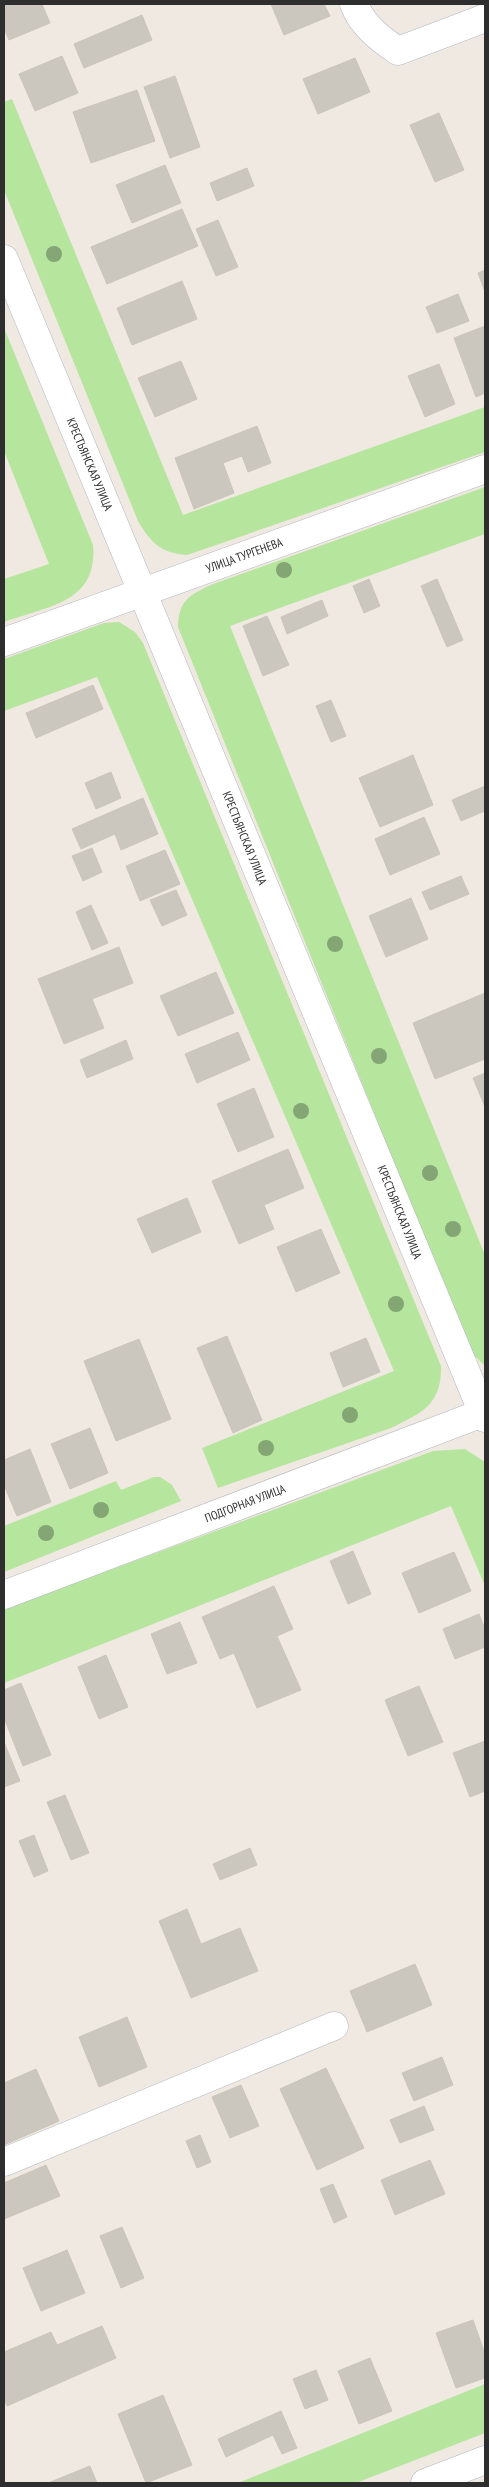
<svg xmlns="http://www.w3.org/2000/svg" width="489" height="2487" viewBox="0 0 489 2487" font-family="'PT Sans Narrow',sans-serif">
<style>
.green{fill:#b6e59e}
.building{fill:#cbc7bf;stroke:#cbc5ba}
.lines{fill:none;stroke-linecap:round;stroke-linejoin:round}
.minor-casing{stroke:#b4b7c1;stroke-width:29}
.minor{stroke:#fff;stroke-width:28}
.tree{fill:#84a574}
.labels{text-anchor:middle;dominant-baseline:central;stroke-width:4;stroke-linejoin:round;paint-order:stroke}
.street-label{font-size:12px;fill:#2e2e2e;stroke:#fff}
</style>
<rect width="100%" height="100%" fill="#efe9e1"/>
<g class="green">
<path d="M12,99L183,515L485,407V452L187,555C161,553 151,543 138,521L4,190V102Z"/>
<path d="M4,328L93,545C98,603 48,606 4,622V579L49,564L4,451Z"/>
<path d="M485,487V534L230,626L485,1255V1366L473,1354L466,1341L178,627C179,599 190,595 213,584Z"/>
<path d="M119,622L135,632L143,643L441,1366C442,1405 421,1413 391,1428L218,1488L202,1448L394,1371L97,677L4,711V659L104,623Z"/>
<path d="M465,1449L485,1462V1586L451,1506L4,1683V1609L433,1451Z"/>
<path d="M154,1477H160L172,1485L181,1501L4,1572V1526L116,1481L121,1490Z"/>
<path d="M485,2384V2433L356,2483H238Z"/>
</g>
<g class="building">
<path d="M4,4H42L50,23L9,40L4,28Z"/>
<path d="M271,4H324L330,16L284,35Z"/>
<path d="M142,15L152,40L84,68L74,44Z"/>
<path d="M62,56L78,93L35,111L19,74Z"/>
<path d="M355,58L370,92L318,114L303,79Z"/>
<path d="M175,76L200,147L170,158L144,87Z"/>
<path d="M137,90L155,141L91,163L73,112Z"/>
<path d="M439,113L464,170L435,182L410,125Z"/>
<path d="M165,165L181,203L132,223L116,185Z"/>
<path d="M247,168L254,186L217,201L210,183Z"/>
<path d="M182,209L198,246L107,284L91,247Z"/>
<path d="M218,220L238,267L216,276L196,229Z"/>
<path d="M485,270V292L478,273Z"/>
<path d="M182,281L197,319L132,345L117,308Z"/>
<path d="M458,294L469,321L437,333L426,307Z"/>
<path d="M485,326V393L476,397L454,338Z"/>
<path d="M181,361L197,399L155,417L138,378Z"/>
<path d="M439,364L455,404L425,417L408,376Z"/>
<path d="M257,426L271,463L248,472L242,456L223,463L234,493L194,509L175,458Z"/>
<path d="M369,579L380,606L364,613L353,586Z"/>
<path d="M437,579L463,640L447,647L421,586Z"/>
<path d="M322,600L328,616L287,634L281,617Z"/>
<path d="M267,616L289,665L263,676L243,626Z"/>
<path d="M93,685L103,709L36,738L26,713Z"/>
<path d="M331,700L346,736L331,742L316,706Z"/>
<path d="M413,755L433,805L380,827L359,778Z"/>
<path d="M111,772L121,798L96,809L85,783Z"/>
<path d="M485,786V811L461,821L452,800Z"/>
<path d="M143,798L158,834L121,850L115,834L81,849L72,829Z"/>
<path d="M424,817L440,854L390,875L375,839Z"/>
<path d="M92,848L102,872L83,881L72,856Z"/>
<path d="M165,850L180,884L140,901L126,866Z"/>
<path d="M461,876L469,894L430,910L422,892Z"/>
<path d="M176,890L187,915L162,926L150,900Z"/>
<path d="M411,898L428,939L386,957L369,916Z"/>
<path d="M91,905L108,943L92,950L76,912Z"/>
<path d="M119,947L133,983L92,999L104,1028L64,1044L38,979Z"/>
<path d="M216,972L234,1013L178,1036L160,996Z"/>
<path d="M485,993V1059L435,1079L413,1023Z"/>
<path d="M238,1032L250,1060L197,1083L185,1054Z"/>
<path d="M126,1040L133,1059L87,1078L80,1060Z"/>
<path d="M485,1073V1107L473,1078Z"/>
<path d="M254,1088L274,1137L238,1152L217,1104Z"/>
<path d="M288,1149L304,1188L264,1205L274,1229L239,1244L212,1181Z"/>
<path d="M187,1198L201,1232L152,1253L137,1219Z"/>
<path d="M321,1229L340,1273L296,1292L277,1247Z"/>
<path d="M227,1336L262,1420L233,1433L197,1348Z"/>
<path d="M366,1338L380,1372L343,1387L330,1353Z"/>
<path d="M139,1339L171,1419L116,1441L84,1361Z"/>
<path d="M90,1428L108,1473L70,1489L51,1444Z"/>
<path d="M30,1449L51,1502L17,1516L4,1485V1460Z"/>
<path d="M353,1551L371,1594L348,1604L330,1561Z"/>
<path d="M454,1552L471,1591L419,1613L402,1573Z"/>
<path d="M274,1586L293,1629L277,1636L301,1690L257,1708L234,1653L220,1659L202,1617Z"/>
<path d="M479,1614L485,1629V1647L455,1659L443,1629Z"/>
<path d="M180,1622L197,1663L167,1674L151,1634Z"/>
<path d="M106,1655L128,1707L99,1719L78,1667Z"/>
<path d="M21,1683L51,1755L23,1766L4,1718V1690Z"/>
<path d="M419,1686L443,1742L408,1756L385,1700Z"/>
<path d="M485,1741V1791L470,1797L453,1753Z"/>
<path d="M4,1742L20,1781L4,1787Z"/>
<path d="M65,1795L89,1853L71,1860L47,1802Z"/>
<path d="M34,1835L48,1871L34,1877L19,1841Z"/>
<path d="M250,1848L257,1865L220,1880L213,1864Z"/>
<path d="M187,1909L201,1944L240,1928L258,1971L191,1998L159,1921Z"/>
<path d="M415,1964L432,2005L367,2032L350,1991Z"/>
<path d="M127,2017L147,2067L99,2087L79,2037Z"/>
<path d="M442,2057L453,2085L414,2101L402,2073Z"/>
<path d="M326,2068L364,2148L317,2170L280,2089Z"/>
<path d="M36,2069L59,2121L4,2145V2083Z"/>
<path d="M241,2085L259,2126L230,2138L212,2097Z"/>
<path d="M424,2106L434,2130L400,2143L390,2120Z"/>
<path d="M200,2135L211,2162L197,2168L186,2141Z"/>
<path d="M430,2160L445,2194L395,2215L381,2180Z"/>
<path d="M46,2165L60,2196L4,2219V2183Z"/>
<path d="M333,2184L347,2217L334,2223L320,2189Z"/>
<path d="M122,2227L144,2278L121,2288L100,2236Z"/>
<path d="M67,2250L85,2293L41,2311L23,2268Z"/>
<path d="M473,2320L485,2354V2378L456,2388L436,2333Z"/>
<path d="M102,2326L116,2358L7,2406L4,2399V2352L51,2332L57,2345Z"/>
<path d="M370,2358L392,2411L359,2424L338,2371Z"/>
<path d="M316,2370L328,2400L305,2409L293,2379Z"/>
<path d="M163,2395L192,2465L146,2483L118,2414Z"/>
<path d="M281,2411L297,2448L282,2454L273,2435L226,2457L218,2439Z"/>
<path d="M90,2466L97,2483H48Z"/>
</g>
<g class="lines">
<g class="minor-casing">
<g id="minor">
<path d="M354,4C362,25 380,39 398,51L485,18"/>
<path d="M4,259L485,1418"/>
<path d="M4,642L485,469"/>
<path d="M4,1595L485,1412"/>
<path d="M4,2162L334,2026"/>
<path d="M425,2483L485,2460"/>
</g>
</g>
<use href="#minor" class="minor"/>
</g>
<g class="tree">
<circle cx="54" cy="254" r="8"/>
<circle cx="284" cy="570" r="8"/>
<circle cx="335" cy="944" r="8"/>
<circle cx="379" cy="1056" r="8"/>
<circle cx="301" cy="1111" r="8"/>
<circle cx="430" cy="1173" r="8"/>
<circle cx="453" cy="1229" r="8"/>
<circle cx="396" cy="1304" r="8"/>
<circle cx="350" cy="1415" r="8"/>
<circle cx="266" cy="1448" r="8"/>
<circle cx="101" cy="1510" r="8"/>
<circle cx="46" cy="1533" r="8"/>
</g>
<g class="labels">
<g class="street-label">
<text transform="translate(90 464) rotate(67)">КРЕСТЬЯНСКАЯ УЛИЦА</text>
<text transform="translate(244 555) rotate(-20)">УЛИЦА ТУРГЕНЕВА</text>
<text transform="translate(245 838) rotate(68)">КРЕСТЬЯНСКАЯ УЛИЦА</text>
<text transform="translate(400 1212) rotate(68)">КРЕСТЬЯНСКАЯ УЛИЦА</text>
<text transform="translate(245 1503) rotate(-21)">ПОДГОРНАЯ УЛИЦА</text>
</g>
</g>
<rect width="489" height="2487" fill="none" stroke="#2e2e2e" stroke-width="10"/>
</svg>
